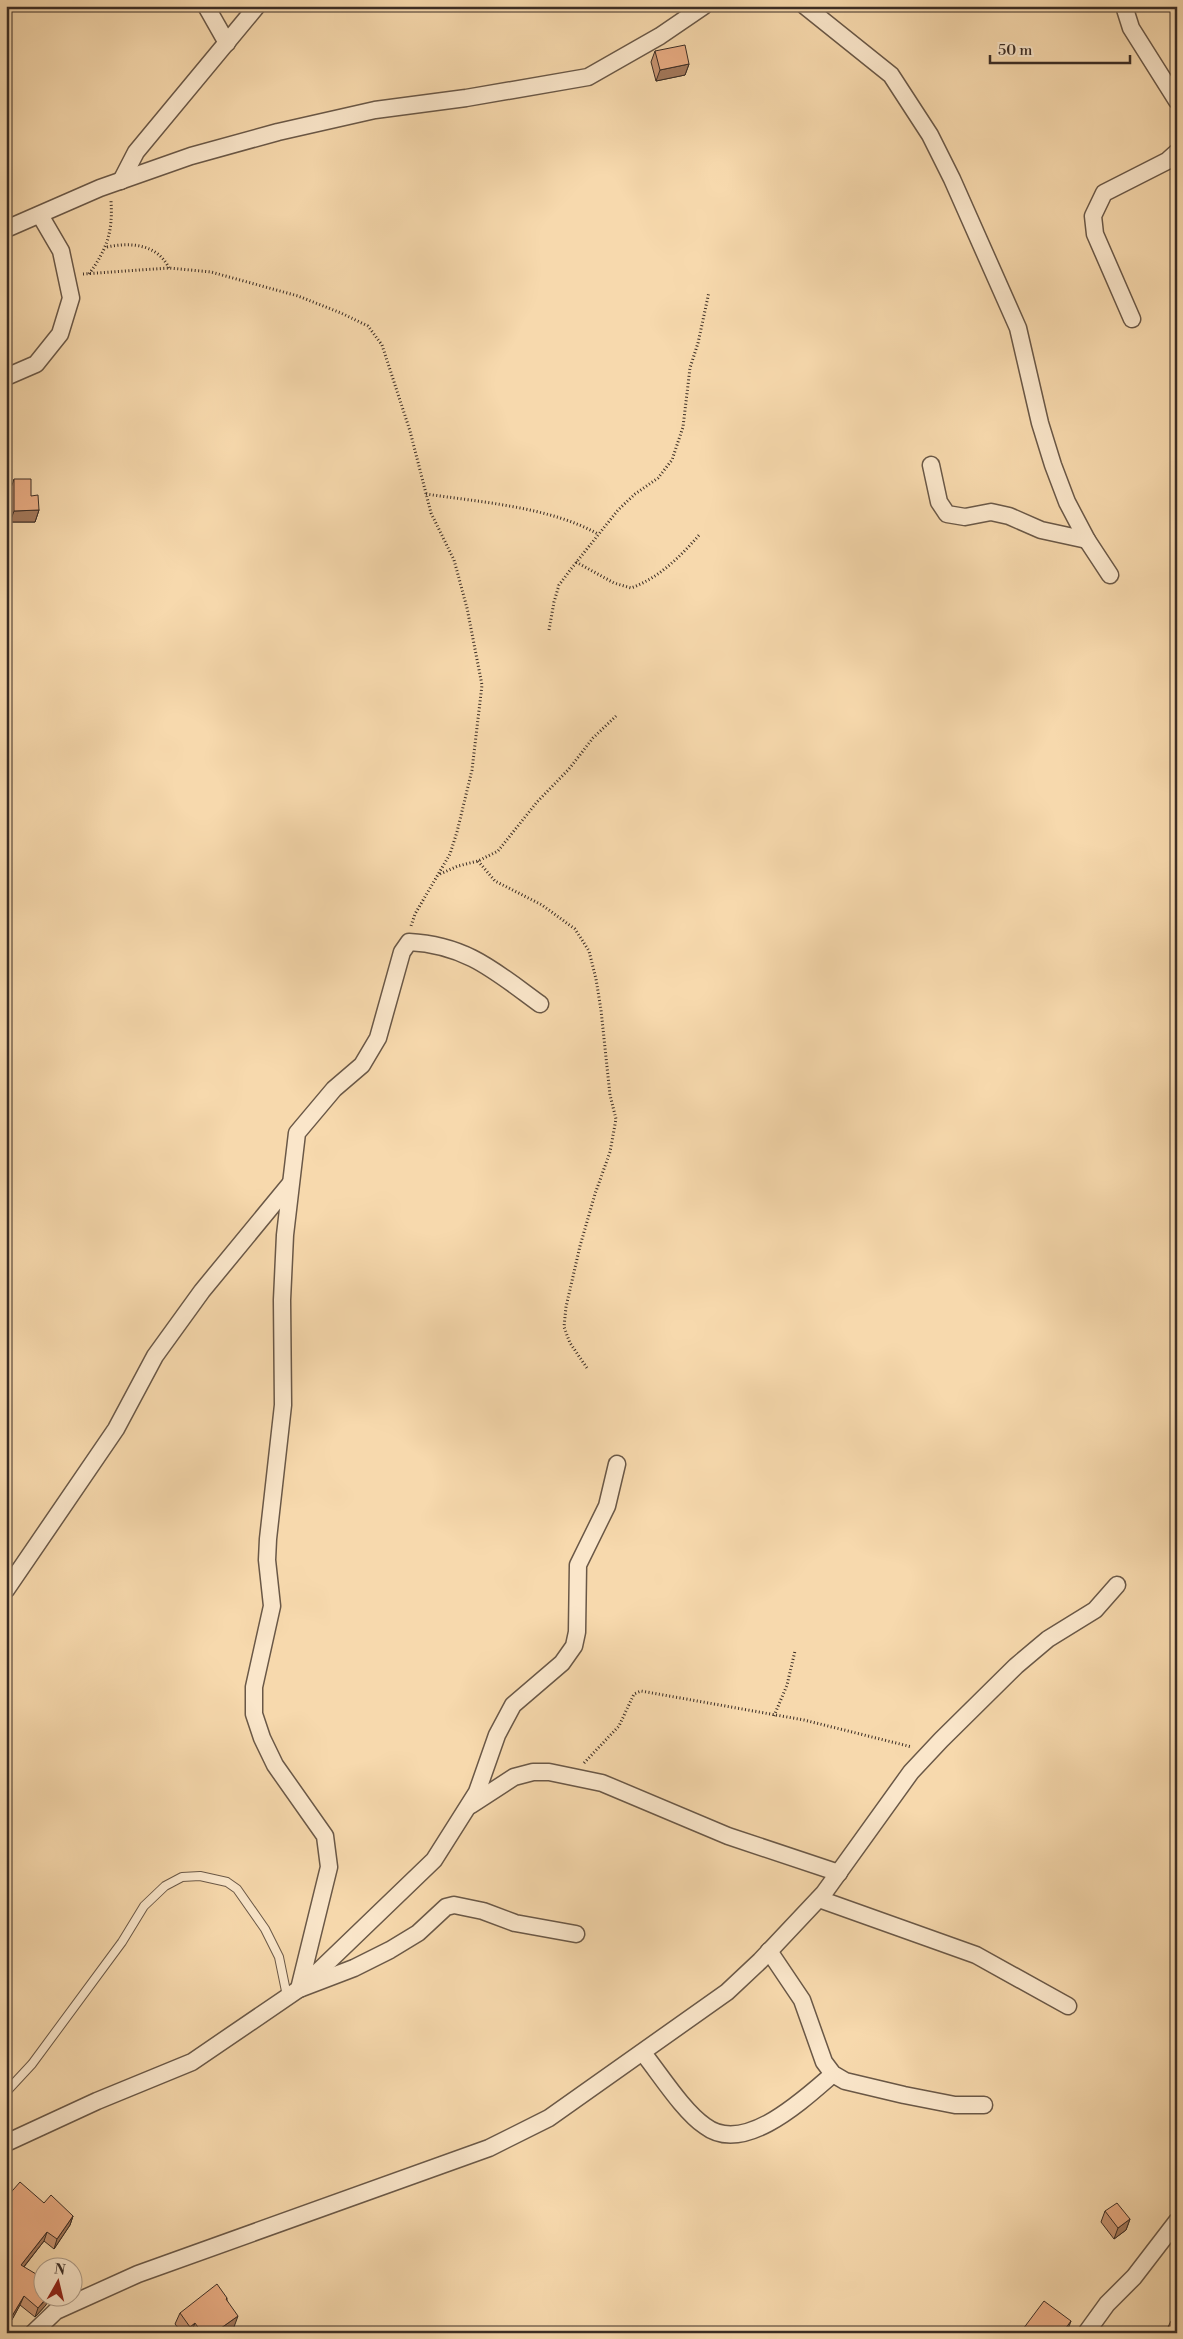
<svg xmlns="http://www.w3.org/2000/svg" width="1183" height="2339" viewBox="0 0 1183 2339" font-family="'Libre Bodoni',serif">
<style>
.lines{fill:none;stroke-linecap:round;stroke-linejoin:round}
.lane-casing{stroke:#6a5847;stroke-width:10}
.street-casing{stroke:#6a5847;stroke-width:19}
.path{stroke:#3b2d25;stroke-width:3;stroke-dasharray:1 2.5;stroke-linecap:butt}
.lane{stroke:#fae6ca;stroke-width:8}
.street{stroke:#fae6ca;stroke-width:16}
.wall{fill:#c99572;stroke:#3b2d25}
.shaded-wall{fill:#a4795c;stroke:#3b2d25}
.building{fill:#eaad84;stroke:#3b2d25}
</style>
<rect width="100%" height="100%" fill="#f7d9ad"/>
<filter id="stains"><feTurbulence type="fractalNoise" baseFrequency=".004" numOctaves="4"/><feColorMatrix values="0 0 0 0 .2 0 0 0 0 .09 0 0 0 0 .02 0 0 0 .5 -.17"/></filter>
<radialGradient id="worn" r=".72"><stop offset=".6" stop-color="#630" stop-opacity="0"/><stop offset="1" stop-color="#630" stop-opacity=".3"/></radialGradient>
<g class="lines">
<g class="lane-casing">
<path id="lane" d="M6,2092L32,2064L122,1942L144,1906L165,1886L182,1877L200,1876L227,1882L237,1889L265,1929L279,1957L287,1996"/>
</g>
<g class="street-casing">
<g id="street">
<path d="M206,6L227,43"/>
<path d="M805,6L891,75L930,135L952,179L1018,328L1040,423L1053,465L1067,502L1087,540L1110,575"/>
<path d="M1124,6L1131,28L1177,101"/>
<path d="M121,181L136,152L257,6"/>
<path d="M6,229L100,188L191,156L278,132L375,110L466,98L588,77L660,36L704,6"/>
<path d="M1132,319L1095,234L1093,216L1104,193L1167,161L1177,152"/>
<path d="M6,377L36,364L60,334L71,298L61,251L40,215"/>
<path d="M931,465L939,502L947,514L965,517L991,512L1009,516L1041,530L1087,540"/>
<path d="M6,1590L116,1429L155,1356L202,1291L290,1184"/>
<path d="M471,1805L514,1777L533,1772H549L602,1783L728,1836L839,1873"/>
<path d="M819,1899L976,1955L1068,2006"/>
<path d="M769,1951L802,2000L824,2062L833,2074L845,2081L904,2095L955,2105H984"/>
<path d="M301,1988L434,1860L477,1792L497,1735L513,1705L562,1663L574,1646L577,1632L578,1565L607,1506L617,1464"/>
<path d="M299,1989L329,1867L325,1836L275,1765L262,1738L254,1714V1687L272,1606L267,1560L268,1539L283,1405L282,1300L285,1235L297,1133L334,1089L362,1065L378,1038L402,952L409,942C467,945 496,972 540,1004"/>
<path d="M643,2053C660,2074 683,2111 705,2126C744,2156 804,2099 833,2074"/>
<path d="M6,2143L97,2101L192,2062L299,1989L354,1968L390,1950L418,1933L446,1907L454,1905L483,1911L515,1923L576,1934"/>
<path d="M33,2333L56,2311L138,2274L489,2148L549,2118L727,1992L760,1961L824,1893L911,1772L941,1740L1016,1666L1048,1639L1095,1610L1117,1585"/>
<path d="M1086,2333L1107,2304L1134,2277L1177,2221"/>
</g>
</g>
<g class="path">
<path d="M107,247C131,242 157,244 169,268"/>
<path d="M83,274L169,268L211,272L298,296L341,313L368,326L382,345L410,431L431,513L454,560L467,608L482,685L472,770L457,832L450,854L415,914L411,926"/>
<path d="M89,274C107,249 113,232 111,201"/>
<path d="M426,494C480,502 550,507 598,534"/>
<path d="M576,562L614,583L631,588C659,578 681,556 700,534"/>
<path d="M549,630L554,602L559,585L571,569L618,510L635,494L658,478L672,460L683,427L690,368L698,343L709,292"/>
<path d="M478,861L495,881L542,905L575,929L589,951L596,979L601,1010L610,1095L616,1119L610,1152L595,1194L580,1246L566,1307L564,1327L570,1343L587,1368"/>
<path d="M440,874L458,866L478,861L498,851L537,802L569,769L593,738L616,716"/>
<path d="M774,1716L787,1685L795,1651"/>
<path d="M584,1763L619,1726L634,1694L641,1691L804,1720L912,1747"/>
</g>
<use href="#lane" class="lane"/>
<use href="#street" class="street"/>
</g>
<g class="wall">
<path d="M655,51L689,64L685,75L656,81L651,62Z"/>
<path d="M14,479L31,496L39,510L35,522H10V491Z"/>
<path d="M6,2198L44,2203L73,2216L70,2225L54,2249L44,2241L24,2267L38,2286L46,2305L35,2317L20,2305L9,2325L6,2324Z"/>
<path d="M1105,2211L1130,2219L1126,2230L1114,2239L1101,2222Z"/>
<path d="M227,2298V2300L234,2327L225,2333H182L175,2324L180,2313Z"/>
</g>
<g class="shaded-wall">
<path d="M689,64L685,75L656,81L660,70Z"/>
<path d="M39,510L35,522H10L14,511Z"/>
<path d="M73,2216L70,2225L54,2249L57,2239Z"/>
<path d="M1130,2219L1126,2230L1114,2239L1118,2228Z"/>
<path d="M47,2232L44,2241L18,2274L21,2265Z"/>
<path d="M24,2296L20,2305L9,2325L12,2316Z"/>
<path d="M49,2296L46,2305L35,2317L38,2308Z"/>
<path d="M238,2316L234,2327L225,2333H214Z"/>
<path d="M1071,2321L1067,2332L1066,2333H1062Z"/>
<path d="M195,2323L191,2333H188L190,2327Z"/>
</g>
<g class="building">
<path d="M685,45L689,64L660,70L655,51Z"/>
<path d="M14,479H31V496L38,495L39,510L14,511Z"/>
<path d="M20,2182L44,2203L51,2195L73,2216L57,2239L47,2232L21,2265L41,2277L36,2285L42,2290V2296H48L38,2308L24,2296L12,2316L6,2313V2198Z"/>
<path d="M1117,2203L1130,2219L1118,2228L1105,2211Z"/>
<path d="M217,2284L227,2298L226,2299L238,2316L214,2333H202L195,2323L190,2327L180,2313Z"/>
<path d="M1044,2301L1071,2321L1062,2333H1020Z"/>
<path d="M1171,2321L1177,2324V2333H1165Z"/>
<path d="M82,2329L87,2333H79Z"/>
</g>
<rect width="1183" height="2339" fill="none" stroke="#f7d9ad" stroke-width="25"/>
<rect x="8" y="8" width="1168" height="2324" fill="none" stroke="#3b2d25" stroke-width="2.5"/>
<rect x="12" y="12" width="1158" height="2314" fill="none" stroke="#3b2d25"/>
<g transform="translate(58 2282) rotate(8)"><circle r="24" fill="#fae6ca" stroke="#ae9c88"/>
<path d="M0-4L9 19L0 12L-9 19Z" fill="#8f2418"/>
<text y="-8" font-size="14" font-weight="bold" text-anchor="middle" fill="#3b2d25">N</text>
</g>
<path d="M990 55v8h140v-8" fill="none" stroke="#3b2d25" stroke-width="2.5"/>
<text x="998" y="55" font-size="15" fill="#3b2d25" stroke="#fae6ca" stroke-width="4" paint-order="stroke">50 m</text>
<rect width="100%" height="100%" filter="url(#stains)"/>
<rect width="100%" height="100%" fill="url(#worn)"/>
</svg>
